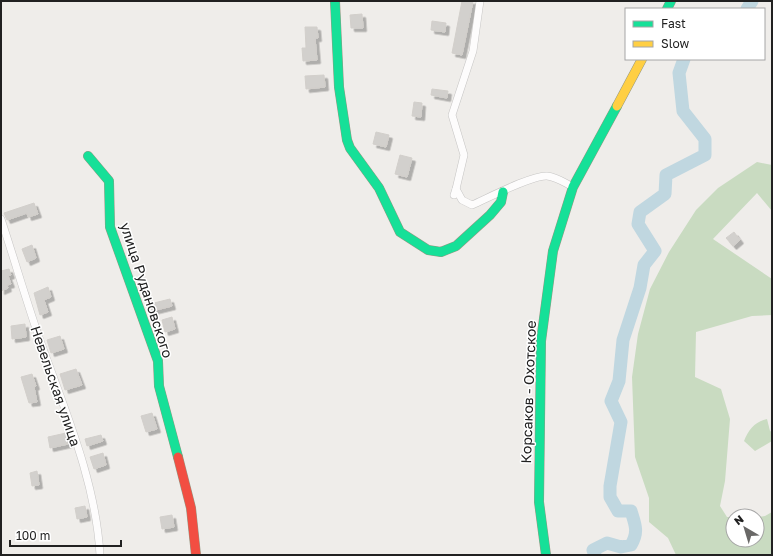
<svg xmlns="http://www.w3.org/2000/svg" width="773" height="556" viewBox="0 0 773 556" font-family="'Golos Text',sans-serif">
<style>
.forest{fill:#c9dbc1}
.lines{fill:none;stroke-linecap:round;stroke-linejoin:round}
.river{stroke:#c0d7e0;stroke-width:13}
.building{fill:#d2d0cd;stroke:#d2cfcb;filter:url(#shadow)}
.street-casing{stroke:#c6c5c4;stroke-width:8}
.fast-casing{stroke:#959883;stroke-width:10}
.slow-casing{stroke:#959883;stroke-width:10}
.jam-casing{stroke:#959883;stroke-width:10}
.street{stroke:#fdfcfc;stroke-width:7}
.fast{stroke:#16e098;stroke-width:9}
.slow{stroke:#ffcf43;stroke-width:9}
.jam{stroke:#f24e42;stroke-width:9}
.labels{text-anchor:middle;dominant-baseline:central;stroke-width:3;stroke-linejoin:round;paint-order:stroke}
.street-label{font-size:14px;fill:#212121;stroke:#fff}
</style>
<defs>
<filter id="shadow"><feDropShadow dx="3.5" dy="3.5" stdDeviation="0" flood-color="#0004"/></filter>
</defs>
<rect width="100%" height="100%" fill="#efedea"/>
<g class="forest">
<path d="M757,162L772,165V211L757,193L713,239L772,279V315L752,316L696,332L695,377L721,389L730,419L725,481L720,506L727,517H733V540H757V517L765,516L772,512V555H676L668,538L649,522V498L635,457L632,377L638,334L650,289L669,252L696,210L718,188Z"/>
<path d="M767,419L770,431L772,432V441L755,451L744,441C749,429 755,422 767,419Z"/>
</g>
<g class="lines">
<g class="river">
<path d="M747,9L752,1"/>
<path d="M595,555L593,550L607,543L621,547L631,545C639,532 635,524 631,511H618L610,497V486L621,422L611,401L619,381L623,340L640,288L644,265L655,251L638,224L640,212L665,194L666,175L705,155V139L683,111L679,73L684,59"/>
</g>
</g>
<g class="building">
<path d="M462,1H473L462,55L452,53Z"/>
<path d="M362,14L363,28H351L350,15Z"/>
<path d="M432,21L446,23L445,32L431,30Z"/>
<path d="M305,27H317L318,38H315L317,60L303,61L302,48H306Z"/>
<path d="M324,75L325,87L306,89L305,76Z"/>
<path d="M432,89L448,91L447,98L431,95Z"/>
<path d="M414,102L422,103L421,117L412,116Z"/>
<path d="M376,132L389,135L386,147L373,144Z"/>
<path d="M400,155L412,158L407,177L395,174Z"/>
<path d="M34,203L38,214L28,217L27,213L7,220L4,213Z"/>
<path d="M734,232L740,240L733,246L726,238Z"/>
<path d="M32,245L36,258L27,262L22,249Z"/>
<path d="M9,269L11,275L8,276L11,284L7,285L8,288L1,291V271Z"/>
<path d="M48,287L51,297L44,300L48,312L40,315L34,293Z"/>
<path d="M170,299L172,306L152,311L150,304Z"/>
<path d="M172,317L175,329L165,332L162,320Z"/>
<path d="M25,324L26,337L12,339L11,326Z"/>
<path d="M60,336L64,349L51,353L47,340Z"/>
<path d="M76,369L82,385L65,390L60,374Z"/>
<path d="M32,374L36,386L34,387L37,402L29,403L21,377Z"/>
<path d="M152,413L157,429L146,432L141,416Z"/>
<path d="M66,433L68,444L50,448L48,437Z"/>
<path d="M101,435L103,441L87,446L85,439Z"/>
<path d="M103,453L106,465L94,469L90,457Z"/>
<path d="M37,471L39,485L32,486L30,473Z"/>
<path d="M85,506L87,517L77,519L75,508Z"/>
<path d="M172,515L174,527L162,529L160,517Z"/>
</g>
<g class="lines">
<g class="street-casing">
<g id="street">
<path d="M456,189L464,155L452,115L473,51L480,1"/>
<path d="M454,195L456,189L462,200L472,205C488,198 532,175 547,176C557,177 565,183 573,187"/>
<path d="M1,219C15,261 27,304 42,346C66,413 96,483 100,555"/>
</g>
</g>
<g class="fast-casing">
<g id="fast">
<path d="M335,1L339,87L347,140L350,148L379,188L400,232L428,250L441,252L456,246L490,215L501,202L503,192"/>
<path d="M667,9L671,1"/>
<path d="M88,156L109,181L110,227L158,361L159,386L178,457"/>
<path d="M546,555L539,502L541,341L553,251L573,187L617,106"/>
</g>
</g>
<g class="slow-casing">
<path id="slow" d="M617,106L642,59"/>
</g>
<g class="jam-casing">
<path id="jam" d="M178,457L191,508L196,555"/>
</g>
<use href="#street" class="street"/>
<use href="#fast" class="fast"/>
<use href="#slow" class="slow"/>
<use href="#jam" class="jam"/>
</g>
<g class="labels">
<g class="street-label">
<text transform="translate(147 290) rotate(72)">улица Рудановского</text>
<text transform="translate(56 386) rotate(71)">Невельская улица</text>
<text transform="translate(528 392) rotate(-88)">Корсаков - Охотское</text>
</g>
</g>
<rect width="773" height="556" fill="none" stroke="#212121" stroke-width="4"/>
<rect x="625" y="8" width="140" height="52" fill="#ffffff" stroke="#a6a6a6"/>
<rect x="633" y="21" width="20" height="6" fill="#16e098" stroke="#a6a6a6"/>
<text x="661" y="28" font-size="12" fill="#212121">Fast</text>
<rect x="633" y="41" width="20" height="6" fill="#ffcf43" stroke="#a6a6a6"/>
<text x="661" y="48" font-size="12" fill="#212121">Slow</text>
<g transform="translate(745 528) rotate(322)"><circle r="19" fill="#ffffff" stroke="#a6a6a6"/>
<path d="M0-3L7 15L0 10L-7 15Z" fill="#696867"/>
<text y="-6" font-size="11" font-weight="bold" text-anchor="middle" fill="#212121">N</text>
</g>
<path d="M10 540v6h111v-6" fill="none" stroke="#212121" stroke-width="2"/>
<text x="16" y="540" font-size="12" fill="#212121" stroke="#ffffff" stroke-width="3" paint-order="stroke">100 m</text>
</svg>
